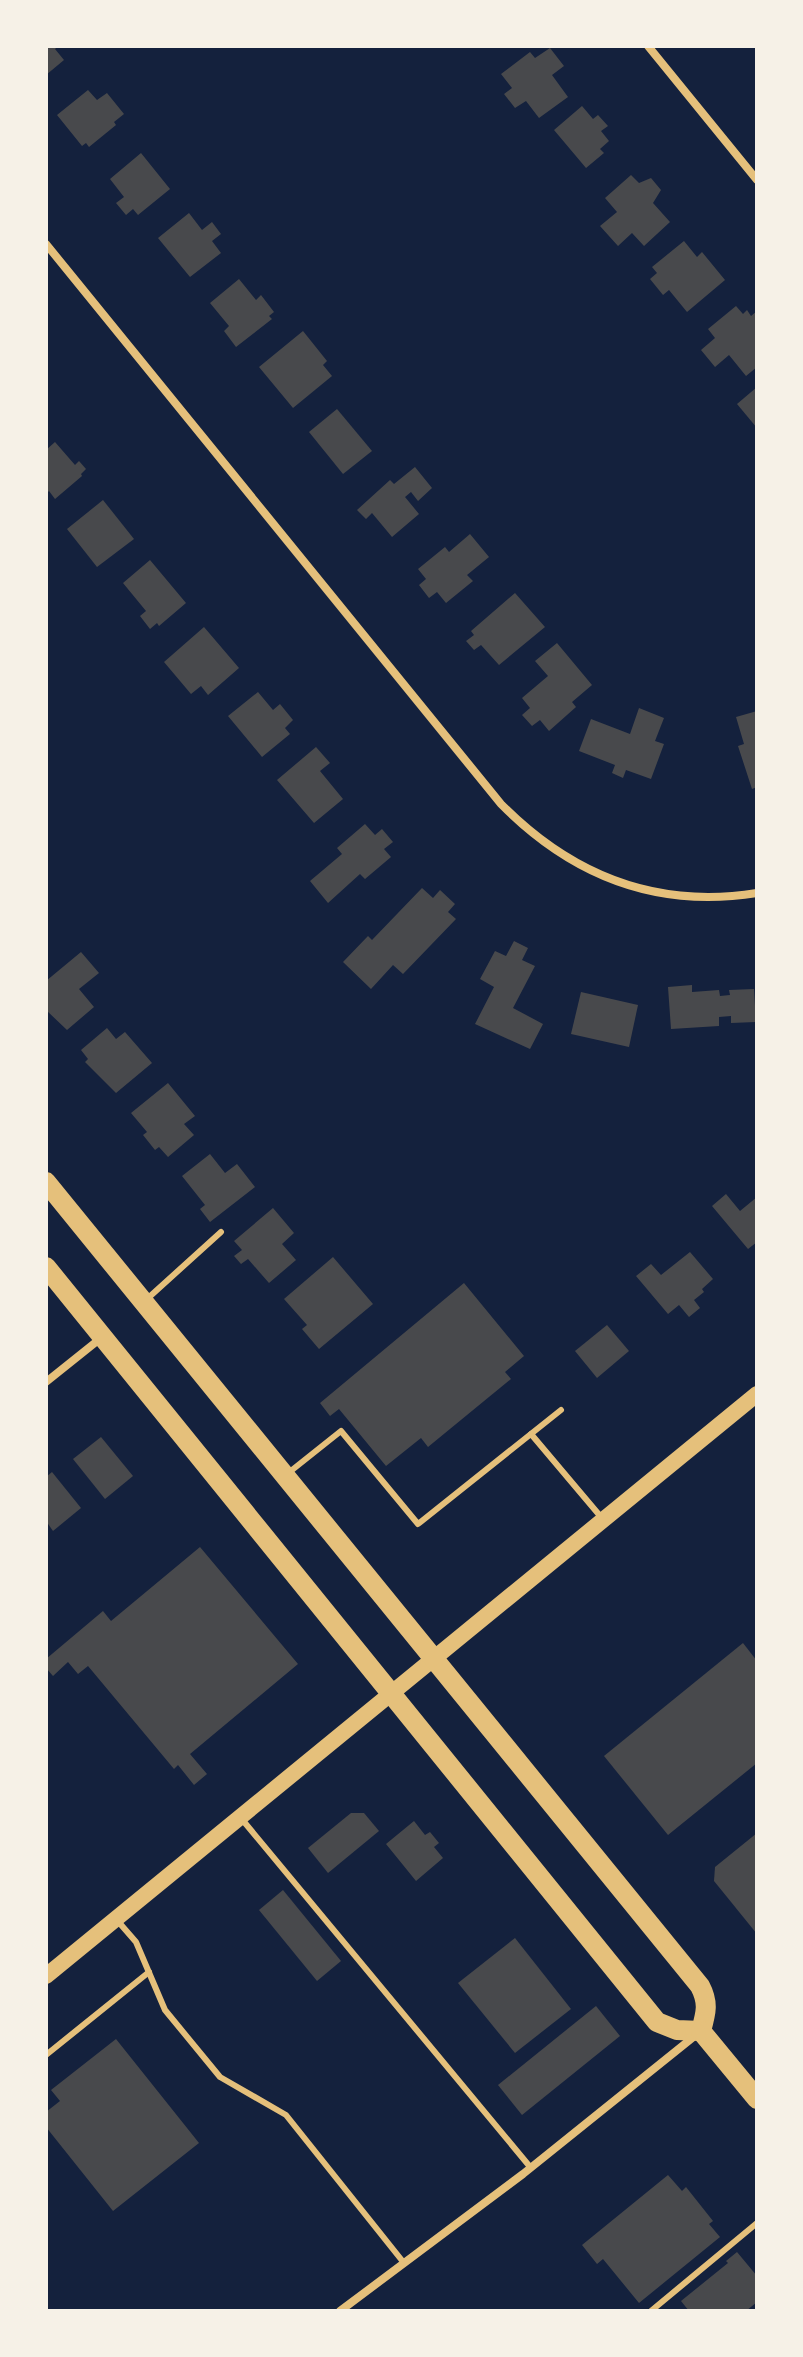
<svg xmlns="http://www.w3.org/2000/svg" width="803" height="2357" viewBox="0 0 803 2357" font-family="Figtree,sans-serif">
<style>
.building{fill:#48494c}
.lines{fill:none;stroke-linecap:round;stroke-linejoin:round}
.service{stroke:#e5c07b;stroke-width:6}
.minor{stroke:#e5c07b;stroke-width:8}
.secondary{stroke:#e5c07b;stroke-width:16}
.primary{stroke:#e5c07b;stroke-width:20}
</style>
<rect width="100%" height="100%" fill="#14213d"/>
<g class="building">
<path d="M46,46H58L55,49L64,60L46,75Z"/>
<path d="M550,48L564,66L552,75L568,97L539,118L526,101L515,108L504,94L512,88L501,74L530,52L535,58Z"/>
<path d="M88,90L97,100L107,93L124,114L114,122L116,125L89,147L86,143L82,146L57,115Z"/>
<path d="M582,106L593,119L598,115L608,126L601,131L609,141L600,149L604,153L586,168L554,130Z"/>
<path d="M141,153L170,189L138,215L133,209L126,215L116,203L124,197L110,179Z"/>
<path d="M631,175L639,183L651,178L661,190L653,203L670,222L644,246L632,233L618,246L600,226L617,212L605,198Z"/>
<path d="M189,213L202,230L212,222L221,234L212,241L221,253L190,277L158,238Z"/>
<path d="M684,241L697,257L702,252L725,280L687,312L669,290L663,295L650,279L657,273L652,267Z"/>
<path d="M239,279L256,300L261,295L274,312L269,316L272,319L236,347L224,331L229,326L210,303Z"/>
<path d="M736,306L743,314L747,310L751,316L757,311V367L746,376L729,355L715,367L701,350L715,338L708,329Z"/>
<path d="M303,331L327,361L323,365L332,376L293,408L259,367Z"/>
<path d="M757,387V428L737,404Z"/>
<path d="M337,409L372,451L343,474L309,432Z"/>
<path d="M55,442L75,465L79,461L86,469L81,474L82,476L55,499L49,491L46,494V450Z"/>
<path d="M415,467L432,488L418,501L411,492L405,497L419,514L392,537L372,513L366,519L357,510L390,480L394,484Z"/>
<path d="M103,500L134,539L97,567L67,529Z"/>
<path d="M470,534L489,557L467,575L473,581L446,603L437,592L429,598L419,585L426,579L418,569L445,547L449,552Z"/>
<path d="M150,560L186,603L159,626L157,623L150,629L140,616L146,611L123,583Z"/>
<path d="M515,593L545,627L499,665L481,645L474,650L466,641L474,635L471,631Z"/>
<path d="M204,627L239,668L208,695L201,686L191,694L164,662Z"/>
<path d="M557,643L592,685L572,702L576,707L549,731L540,720L532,726L522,715L530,708L522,698L548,676L535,661Z"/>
<path d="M258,692L273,710L280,704L293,720L285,728L290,734L262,757L228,716Z"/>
<path d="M639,708L664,718L655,741L664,744L651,779L626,770L623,778L612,773L615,765L579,751L591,719L630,734Z"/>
<path d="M757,711V787L752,789L738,746L744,744L736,717Z"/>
<path d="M316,747L330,763L320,771L343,799L314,823L277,780Z"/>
<path d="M365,824L375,835L382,829L393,842L384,849L391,857L365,879L360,874L328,903L310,881L342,854L337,848Z"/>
<path d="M422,888L433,898L440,890L455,904L448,912L456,919L403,974L393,965L371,989L343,962L368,936L372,940Z"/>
<path d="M514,941L528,948L522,960L535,966L513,1008L543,1024L530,1049L475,1024L494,987L480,979L495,951L506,956Z"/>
<path d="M81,952L99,973L79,989L94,1007L67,1030L46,1010V981Z"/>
<path d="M692,985V992L719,990L720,996L730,995L729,990L754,989L756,1022L731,1023V1016L719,1017V1026L671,1029L668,987Z"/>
<path d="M581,992L638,1005L629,1047L571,1034Z"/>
<path d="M107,1028L116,1039L125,1032L152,1063L116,1093L85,1062L88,1059L81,1050Z"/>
<path d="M168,1083L195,1116L184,1124L194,1135L168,1157L159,1147L155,1150L143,1135L147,1132L131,1113Z"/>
<path d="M210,1154L225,1173L237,1164L255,1187L210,1222L200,1209L205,1205L182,1176Z"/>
<path d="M726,1194L740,1211L757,1197V1242L748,1249L712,1206Z"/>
<path d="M273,1208L294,1233L282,1244L296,1260L269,1283L248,1259L241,1264L234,1256L242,1250L234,1241Z"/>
<path d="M690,1252L713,1279L702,1289L704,1292L694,1300L700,1308L689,1317L679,1305L668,1314L636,1276L651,1264L661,1275Z"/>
<path d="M333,1257L373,1304L319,1349L302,1329L307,1325L284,1299Z"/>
<path d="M464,1283L524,1356L505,1372L511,1379L428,1447L421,1438L386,1466L339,1409L330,1416L320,1403Z"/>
<path d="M607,1325L629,1351L597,1378L575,1351Z"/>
<path d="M101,1437L133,1476L105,1499L73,1459Z"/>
<path d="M52,1472L81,1508L53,1531L46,1521V1477Z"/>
<path d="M200,1547L298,1664L190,1754L207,1774L194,1785L178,1765L174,1769L88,1666L78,1674L68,1662L53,1676L46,1668V1659L103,1611L111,1621Z"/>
<path d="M743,1643L757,1661V1763L668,1835L604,1756Z"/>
<path d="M351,1813H364L379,1831L328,1873L308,1848Z"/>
<path d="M414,1821L425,1835L430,1832L439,1843L434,1847L443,1858L416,1881L386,1844Z"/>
<path d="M757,1833V1934L714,1881L715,1867Z"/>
<path d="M283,1890L341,1961L317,1981L259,1910Z"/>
<path d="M515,1938L571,2009L515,2053L458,1983Z"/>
<path d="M596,2006L620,2036L522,2115L498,2085Z"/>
<path d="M116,2039L199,2143L113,2211L46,2127V2112L60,2101L51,2090Z"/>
<path d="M668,2175L682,2191L686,2187L713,2221L709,2224L720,2237L639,2303L603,2259L597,2264L582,2245Z"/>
<path d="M737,2252L757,2276V2302L746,2311H689L681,2301L728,2263L726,2261Z"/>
</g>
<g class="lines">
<g class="service">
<path d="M147,1299L221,1232"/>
<path d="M531,1434L601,1517"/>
<path d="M287,1474L341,1431L418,1524L561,1410"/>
<path d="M240,1817L531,2168"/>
<path d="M116,1919L136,1942L165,2010L220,2077L286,2115L404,2263"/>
<path d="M46,2055L149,1972"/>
<path d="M651,2311L757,2223"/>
</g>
<g class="minor">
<path d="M648,46L757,180"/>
<path d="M46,244L501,804C572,876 657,909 757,893"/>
<path d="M46,1382L101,1338"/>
<path d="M340,2311L523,2174L696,2035"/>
</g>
<path class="secondary" d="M46,1976L757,1394"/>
<g class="primary">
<path d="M46,1182L700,1986C709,2003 706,2013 701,2031"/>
<path d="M46,1267L657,2022L677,2030L701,2031"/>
<path d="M701,2031L757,2099"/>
</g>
</g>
<rect width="803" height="2357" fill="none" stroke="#f6f1e7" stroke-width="96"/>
</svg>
